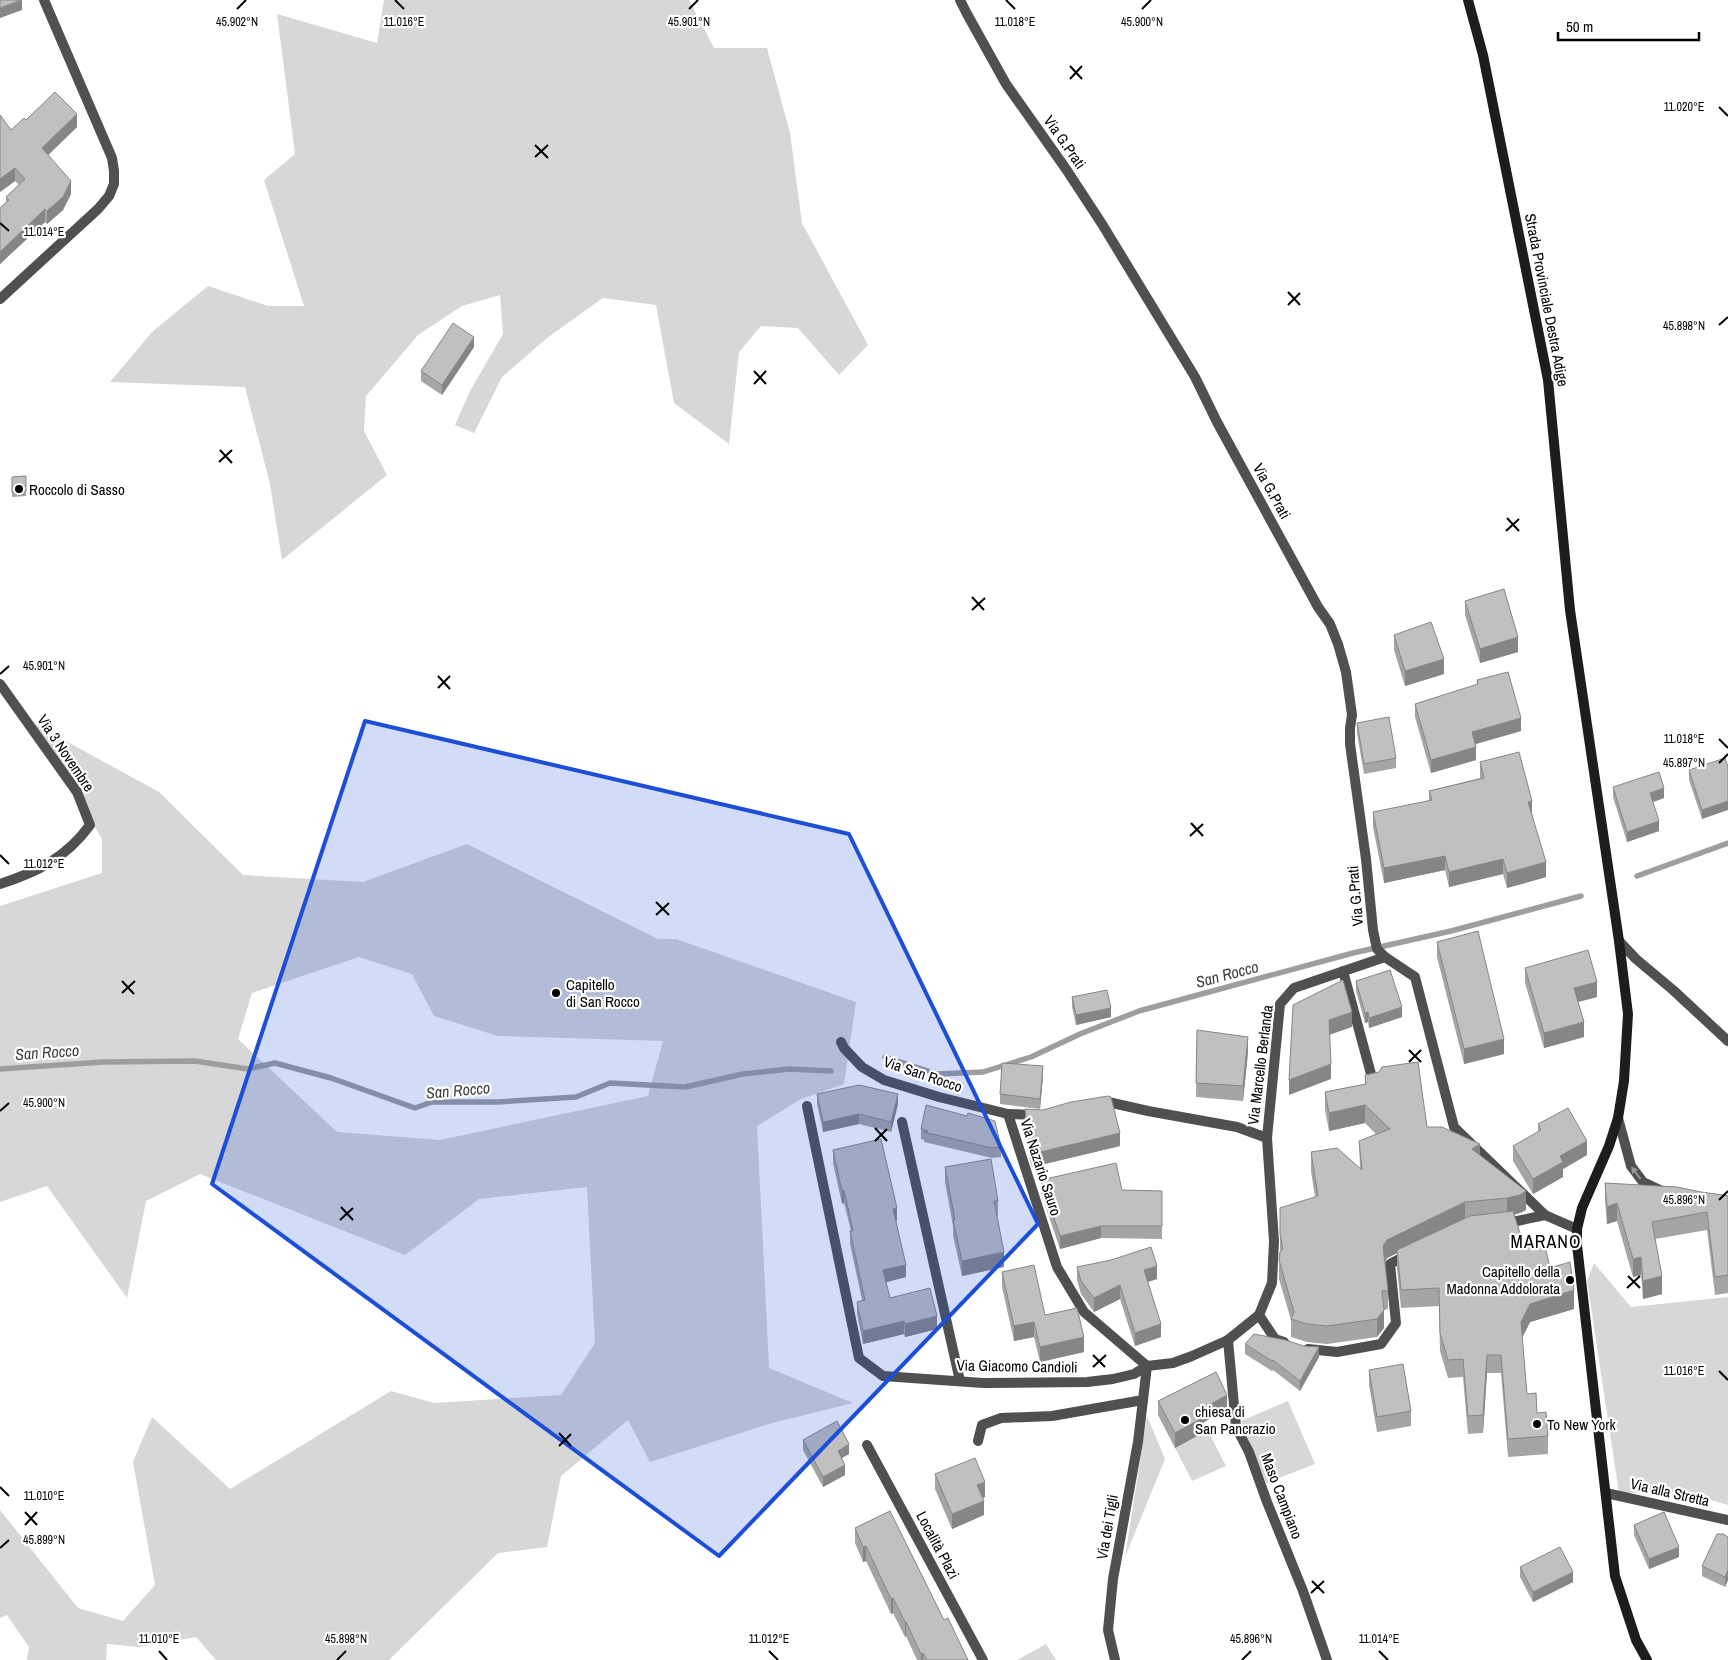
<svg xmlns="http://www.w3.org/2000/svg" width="1728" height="1660" viewBox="0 0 1728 1660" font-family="'Archivo Narrow',sans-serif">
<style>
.green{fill:#d7d7d7;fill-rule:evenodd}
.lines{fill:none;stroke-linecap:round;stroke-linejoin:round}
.stream{stroke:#9e9e9e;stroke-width:5.5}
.lane{stroke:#505050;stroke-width:10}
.street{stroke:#505050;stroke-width:10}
.secondary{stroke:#1d1d1d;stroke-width:10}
.wall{fill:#a5a5a5}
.shaded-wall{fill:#868686}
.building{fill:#c0c0c0;stroke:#868686}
.oneway{fill:#969696}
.marked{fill:#1d4ed8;fill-opacity:0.2;stroke:#1d4ed8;stroke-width:4;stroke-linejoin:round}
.ticks{fill:none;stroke:#000;stroke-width:2}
.poi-dot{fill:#000;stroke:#fff;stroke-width:2}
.labels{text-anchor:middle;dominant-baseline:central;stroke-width:4.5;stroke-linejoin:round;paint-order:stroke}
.street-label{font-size:15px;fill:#000;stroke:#fff}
.poi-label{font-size:15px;fill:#000;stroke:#fff;text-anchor:start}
.water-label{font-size:16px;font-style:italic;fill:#3f3f3f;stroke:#fff}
.quarter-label{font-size:18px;letter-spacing:1px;fill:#000;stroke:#fff}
.ticks-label{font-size:12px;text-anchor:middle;fill:#000;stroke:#fff;stroke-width:4.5;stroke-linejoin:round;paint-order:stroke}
</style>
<rect width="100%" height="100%" fill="#fff"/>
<g class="green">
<path d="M384,0H689L714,48H767L790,133L802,223L868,345L839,375L798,328L761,326L739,352L729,444L674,403L656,305L603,298L547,338L502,377L474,433L455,425L470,391L503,334L500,295L462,306L418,335L366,396L364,431L387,475L282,560L270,484L245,387L110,382L152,332L208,286L268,306H304L264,180L295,154L277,14L377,43Z"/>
<path d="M33,723L159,792L243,875L363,882L467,844L658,939H676L856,1002L844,1084L801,1099L757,1126L769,1368L853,1403L772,1423L650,1462L628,1420L561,1476L547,1547L498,1553L389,1660H216L196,1637L139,1647L107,1644L106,1660H27L29,1647L7,1615L0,1618V1510L78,1608L123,1621L155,1585L133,1462L152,1417L230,1489L391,1391L434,1403L561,1395L595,1343L587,1187L479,1199L405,1255L200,1174L146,1201L127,1298L47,1186L0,1202V906L102,873V839ZM359,957L412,974L434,1016L498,1036L663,1041L648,1096L440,1140L337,1132L238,1039L252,993Z"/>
<path d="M1594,1263L1631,1307L1728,1297V1505L1684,1492L1619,1493L1587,1281Z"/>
<path d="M1288,1401L1315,1464L1266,1483L1241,1421Z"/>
<path d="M1147,1416L1165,1459L1125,1557Z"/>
<path d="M1204,1423L1226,1466L1192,1481L1175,1448L1199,1435L1195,1427Z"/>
<path d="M1046,1644L1056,1660H1017Z"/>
</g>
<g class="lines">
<g class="stream">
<path d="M1637,876L1728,843"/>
<path d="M885,1057L937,1074L983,1072L1031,1057L1080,1034L1139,1011L1353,953L1451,931L1581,896"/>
<path d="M0,1069L103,1062L195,1061L248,1069L275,1063L331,1078L415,1108L432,1102H498L576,1097L610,1083L685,1087L743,1074L789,1069L831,1071"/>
</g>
<g class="lane">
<path d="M1343,971L1374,1085"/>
<path d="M1503,1224L1545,1215"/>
<path d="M1259,1315L1275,1339L1284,1342"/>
<path d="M1308,1349L1337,1352L1381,1344L1396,1323L1390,1264L1409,1254"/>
<path d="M1606,1493L1728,1520"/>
</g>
<g class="street">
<path d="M960,0L967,14L1006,84L1066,169L1102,224L1195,377L1217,422L1318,607L1330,624L1338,644L1346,672L1352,715L1350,728V744L1366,859L1373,930L1377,949L1385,957"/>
<path d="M0,299L98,209L109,196L114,184V171L112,158L44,0"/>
<path d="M0,684L77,792L90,825C66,858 37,872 0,884"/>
<path d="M1619,941L1636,959L1673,990L1728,1041"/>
<path d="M841,1042L844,1048L862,1067L884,1080L939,1097L1008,1114"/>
<path d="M1100,1103L1108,1102L1148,1111L1237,1127L1267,1138"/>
<path d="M807,1106L859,1358L883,1376L983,1383L1087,1382L1113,1379L1134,1374L1147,1366"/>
<path d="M1037,1115L1008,1114L1057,1267L1084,1312L1147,1366L1173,1363L1192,1356L1228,1340L1259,1315L1272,1283L1274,1241L1267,1138L1280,1004L1294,988L1385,957L1415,977L1454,1127L1545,1215L1577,1229"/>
<path d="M1618,1118L1631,1166L1643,1182L1662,1191"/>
<path d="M902,1122L960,1381"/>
<path d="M1228,1340L1236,1427L1249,1452L1267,1502L1303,1591L1327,1660"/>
<path d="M978,1441L982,1425L1001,1418L1052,1416L1143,1400L1147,1366"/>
<path d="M867,1445L983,1660"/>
<path d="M1115,1660L1108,1630L1113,1579L1138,1442L1143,1400"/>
</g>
<path class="secondary" d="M1468,0L1483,55L1548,380L1570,610L1619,941L1628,1014L1624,1081L1618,1118L1609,1146L1582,1208L1577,1229V1245L1615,1576L1636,1640L1647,1660"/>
</g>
<g class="wall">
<path d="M0,115L11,130L26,120L77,127L48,155L71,194L63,210L47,224L45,222L0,264V208L6,202V197L19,185L15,181L0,192Z"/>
<path d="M474,347L442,395L421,381V371Z"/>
<path d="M26,476V496L12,497V477Z"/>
<path d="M1465,601L1518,652L1480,663L1465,615Z"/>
<path d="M1394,635L1444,674L1405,686L1394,650Z"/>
<path d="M1477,680L1521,731L1476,744V760L1431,773L1415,717V704L1477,685Z"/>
<path d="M1357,723L1396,758V768L1364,774L1357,733Z"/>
<path d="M1480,762L1532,813L1546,877L1507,888L1503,874L1449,887L1445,870L1384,883L1373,827V812L1429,801V791L1480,778Z"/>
<path d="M1728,767L1702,819L1689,780V770Z"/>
<path d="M1613,787L1664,798L1653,802L1659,831L1627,842L1613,797Z"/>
<path d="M1437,942L1504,1054L1464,1064L1437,957Z"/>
<path d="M1525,968L1597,997L1578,1002L1584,1037L1544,1048L1525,983Z"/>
<path d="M1356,981L1402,1017L1369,1028L1368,1022L1365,1023L1356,991Z"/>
<path d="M1072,997L1111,1017L1076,1025L1072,1007Z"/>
<path d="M1197,1030L1248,1052L1243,1101L1196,1097Z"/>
<path d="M1365,1075L1427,1127L1480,1155L1526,1210L1520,1213L1514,1215L1523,1243L1550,1268L1574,1309L1530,1322L1522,1338L1527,1394L1537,1413L1548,1436V1454L1508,1457L1501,1373H1487L1483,1433L1468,1434L1463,1377L1448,1378L1440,1351L1439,1306L1401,1308L1397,1268V1253L1387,1258L1385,1262L1388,1291V1309L1384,1310V1328L1377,1337L1327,1344L1307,1342L1291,1337V1320L1279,1279V1260L1280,1251V1208L1315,1197L1311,1171V1152L1360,1168L1359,1141L1376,1134L1365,1123L1329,1131L1325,1110V1092L1365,1084Z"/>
<path d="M1043,1076L1040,1109L1000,1104V1094Z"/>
<path d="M817,1094L898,1104L891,1132L859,1124L823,1132L817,1104Z"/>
<path d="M1025,1109L1120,1146L1032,1167L1029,1157L1025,1122Z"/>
<path d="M967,1116L1001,1147V1157L992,1158L924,1142V1140L921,1139V1129Z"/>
<path d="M1538,1124L1587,1155L1563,1169V1177L1533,1194L1513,1161V1146L1538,1132Z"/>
<path d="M833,1150L897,1221H896L906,1277L886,1282L890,1298L937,1329L905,1337L904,1334L863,1344L857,1314V1302L862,1300L850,1244V1231H851L844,1203L842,1204L833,1163Z"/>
<path d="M945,1167L998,1201V1215L997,1216L1004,1267L962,1276L953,1235V1226L945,1182Z"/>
<path d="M1041,1180L1122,1190L1162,1191V1239L1101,1238L1060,1249L1041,1193Z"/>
<path d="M1605,1183L1701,1192L1728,1196V1293L1715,1295L1707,1230L1655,1239L1662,1294L1643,1299L1641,1275L1633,1277L1617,1221L1607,1224L1605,1200Z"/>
<path d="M1077,1267L1157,1279L1148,1282L1161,1337L1135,1346L1120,1299L1094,1312L1081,1294L1077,1280Z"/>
<path d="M1002,1272L1045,1315L1084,1352L1040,1362L1034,1337L1014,1341L1002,1287Z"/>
<path d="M1245,1344L1319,1357L1300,1391L1273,1370L1272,1371L1245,1354Z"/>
<path d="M1369,1370L1411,1411V1426L1377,1432L1369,1385Z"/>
<path d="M1158,1401L1227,1409L1199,1425V1435L1175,1448L1158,1415Z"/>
<path d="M803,1440L849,1454L842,1458L845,1475L823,1487L803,1450Z"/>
<path d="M935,1474L985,1497L983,1498L984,1515L952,1529L935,1489Z"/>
<path d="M1634,1525L1679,1557L1649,1569L1634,1535Z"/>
<path d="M855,1528L944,1620L968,1660H917L906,1636L905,1637L893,1613L891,1614L866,1561L863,1562L855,1543Z"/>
<path d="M1728,1537V1580L1725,1587L1702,1576V1566Z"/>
<path d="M1520,1567L1573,1582L1533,1602L1520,1577Z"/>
</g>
<g class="shaded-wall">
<path d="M22,0V10L0,18V8Z"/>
<path d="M77,114V127L42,161V148Z"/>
<path d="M15,168V181L0,192V179Z"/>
<path d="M71,181V194L63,210L47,224V211Z"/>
<path d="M45,209V222L0,264V252Z"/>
<path d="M474,337V347L442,395V385Z"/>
<path d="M1518,637V652L1480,663V649Z"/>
<path d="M1444,659V674L1405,686V671Z"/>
<path d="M1521,718V731L1472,745V732Z"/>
<path d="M1476,747V760L1431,773V760Z"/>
<path d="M1664,788V798L1650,803V793Z"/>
<path d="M1532,801V816L1528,802Z"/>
<path d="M1728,801V810L1702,819V810Z"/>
<path d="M1659,821V831L1627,842V832Z"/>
<path d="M1445,856V870L1384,883V868Z"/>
<path d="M1503,859V874L1449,887V872Z"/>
<path d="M1546,862V877L1507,888V873Z"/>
<path d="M1597,982V997L1574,1003V988Z"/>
<path d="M1402,1007V1017L1369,1028V1018Z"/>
<path d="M1111,1008V1017L1076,1025V1015Z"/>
<path d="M1352,1012V1027L1329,1035V1020Z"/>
<path d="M1368,1012V1022L1365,1023V1013Z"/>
<path d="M1584,1022V1037L1544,1048V1033Z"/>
<path d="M1248,1037V1052L1243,1101V1086Z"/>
<path d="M1504,1039V1054L1464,1064V1049Z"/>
<path d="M1331,1064V1079L1289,1095V1080Z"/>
<path d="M1043,1066V1076L1040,1109V1099Z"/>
<path d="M898,1094V1104L891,1132V1122Z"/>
<path d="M1365,1105V1123L1329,1131V1113Z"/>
<path d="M859,1114V1124L823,1132V1122Z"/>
<path d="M1120,1133V1146L1032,1167V1154Z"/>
<path d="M1587,1141V1155L1563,1169V1177L1533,1194V1179L1560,1156Z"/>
<path d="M1480,1144V1162L1472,1149Z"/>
<path d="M844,1190V1203L842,1204V1191Z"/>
<path d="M1526,1191V1210L1520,1213L1507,1216V1198Z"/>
<path d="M1465,1202V1221L1387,1258L1383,1265V1246L1387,1240Z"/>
<path d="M1617,1203V1221L1607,1224V1207Z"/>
<path d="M897,1208V1221L893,1222V1209Z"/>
<path d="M1101,1226V1238L1060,1249V1236Z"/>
<path d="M1004,1252V1267L962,1276V1261Z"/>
<path d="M1641,1257V1275L1633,1277V1259Z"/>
<path d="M906,1265V1277L883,1283V1270Z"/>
<path d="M1157,1266V1279L1144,1283V1270Z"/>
<path d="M1662,1276V1294L1643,1299V1281Z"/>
<path d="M1120,1285V1299L1094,1312V1298Z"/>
<path d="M1574,1290V1309L1530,1322L1521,1340V1322L1530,1304Z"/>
<path d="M1384,1310V1328L1377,1337V1319Z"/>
<path d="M937,1316V1329L905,1337V1324Z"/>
<path d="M904,1321V1334L863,1344V1331Z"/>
<path d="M1034,1322V1337L1014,1341V1326Z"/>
<path d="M1161,1324V1337L1135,1346V1333Z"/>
<path d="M1084,1337V1352L1040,1362V1347Z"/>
<path d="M1319,1347V1357L1300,1391V1381Z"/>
<path d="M1487,1355V1373L1483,1433V1415Z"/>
<path d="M1227,1395V1409L1199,1425V1435L1175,1448V1433L1195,1413Z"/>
<path d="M849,1444V1454L838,1460V1451Z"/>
<path d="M845,1465V1475L823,1487V1477Z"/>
<path d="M985,1482V1497L977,1500V1485Z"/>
<path d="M984,1501V1515L952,1529V1514Z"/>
<path d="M866,1546V1561L863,1562V1547Z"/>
<path d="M1679,1547V1557L1649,1569V1559Z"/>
<path d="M1728,1570V1580L1725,1587V1577Z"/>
<path d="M1573,1572V1582L1533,1602V1592Z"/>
<path d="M893,1598V1613L891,1614V1599Z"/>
<path d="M905,1622H906V1636L905,1637Z"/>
<path d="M923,1653V1660H921V1654Z"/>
</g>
<g class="building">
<path d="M0,0H21L0,8Z"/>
<path d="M55,92L77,114L42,148L71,181L63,197L47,211L45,209L0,252V208L9,200L6,197L25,179L15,168L0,179V115L11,130L24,118L26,120Z"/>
<path d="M453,323L474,337L442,385L421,371Z"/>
<path d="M26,476V491L12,492V477Z"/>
<path d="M1504,589L1518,637L1480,649L1465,601Z"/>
<path d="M1431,622L1444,659L1405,671L1394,635Z"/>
<path d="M1508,672L1521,718L1472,732L1476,747L1431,760L1415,704L1478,684L1477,680Z"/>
<path d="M1389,717L1396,758L1364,764L1357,723Z"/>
<path d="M1519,752L1532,801L1528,802L1546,862L1507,873L1503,859L1449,872L1445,856L1384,868L1373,812L1432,800L1429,791L1484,778L1480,762Z"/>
<path d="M1725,758L1728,767V801L1702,810L1689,770Z"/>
<path d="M1659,772L1664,788L1650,793L1659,821L1627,832L1613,787Z"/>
<path d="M1478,931L1504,1039L1464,1049L1437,942Z"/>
<path d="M1588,950L1597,982L1574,988L1584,1022L1544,1033L1525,968Z"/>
<path d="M1390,970L1402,1007L1369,1018L1368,1012L1365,1013L1356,981Z"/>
<path d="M1343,980L1352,1012L1329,1020L1331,1064L1289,1080L1293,1005Z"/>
<path d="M1107,990L1111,1008L1076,1015L1072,997Z"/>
<path d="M1197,1030L1248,1037L1243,1086L1196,1083Z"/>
<path d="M1418,1062L1427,1127H1442L1480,1144L1472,1149L1526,1191L1520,1195L1507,1198L1465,1202L1387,1240L1383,1246L1388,1291H1382L1384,1310L1377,1319L1327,1326L1307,1324L1291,1319L1294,1312L1279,1260L1280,1252L1283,1249L1280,1234V1208L1318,1196L1311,1152L1337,1148L1362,1170L1359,1141L1390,1129L1365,1105L1329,1113L1325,1092L1366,1084L1365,1075L1379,1072L1382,1067Z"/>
<path d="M1002,1063L1043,1066L1040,1099L1000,1094Z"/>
<path d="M859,1085L898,1094L891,1122L859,1114L823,1122L817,1094Z"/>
<path d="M1108,1096L1111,1097L1120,1133L1032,1154L1029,1145L1025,1109L1043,1110L1071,1102Z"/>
<path d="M926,1105L967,1116L968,1113L995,1121L1001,1147L992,1148L924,1132L928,1131L921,1129Z"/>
<path d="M1568,1108L1587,1141L1560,1156L1563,1162L1533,1179L1513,1146L1541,1130L1538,1124Z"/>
<path d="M881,1139L897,1208L893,1209L906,1265L883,1270L890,1298L930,1288L937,1316L905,1324L904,1321L863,1331L857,1302L865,1300L850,1231H853L844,1190L842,1191L833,1150Z"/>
<path d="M991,1159L998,1201H994L1004,1252L962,1261L953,1220H955L945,1167Z"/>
<path d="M1116,1163L1122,1190L1162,1191V1226H1101L1060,1236L1041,1180Z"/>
<path d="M1605,1183L1677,1187L1701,1192L1723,1195L1728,1196V1275L1715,1277L1707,1212L1652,1222L1662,1276L1643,1281L1641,1257L1633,1259L1617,1203L1607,1207Z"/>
<path d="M1513,1211L1523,1243L1544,1242L1550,1268L1570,1262L1574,1290L1530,1304L1521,1322L1527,1394L1536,1393L1537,1413L1546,1412L1548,1436L1508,1439L1501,1355H1487L1483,1415L1468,1416L1463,1359L1448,1360L1440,1333L1439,1288L1401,1290L1397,1250L1470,1216Z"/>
<path d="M1151,1247L1157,1266L1144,1270L1161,1324L1135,1333L1120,1285L1094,1298L1081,1281L1077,1267L1111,1260Z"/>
<path d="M1034,1265L1045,1315L1077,1308L1084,1337L1040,1347L1034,1322L1014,1326L1002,1272Z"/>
<path d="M1254,1334L1285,1340L1304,1346L1319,1347L1300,1381L1273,1360L1272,1361L1245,1344Z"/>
<path d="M1403,1364L1411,1411L1377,1417L1369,1370Z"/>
<path d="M1216,1372L1227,1395L1195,1413L1199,1420L1175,1433L1158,1401Z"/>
<path d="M837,1421L849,1444L838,1451L845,1465L823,1477L803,1440Z"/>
<path d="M975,1458L985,1482L977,1485L984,1501L952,1514L935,1474Z"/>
<path d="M890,1511L944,1620L948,1618L968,1660H927L923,1653L921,1654L906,1622H905L893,1598L891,1599L866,1546L863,1547L855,1528Z"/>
<path d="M1664,1512L1679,1547L1649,1559L1634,1525Z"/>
<path d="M1717,1534H1723L1728,1537V1570L1725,1577L1702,1566Z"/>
<path d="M1560,1547L1573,1572L1533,1592L1520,1567Z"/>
</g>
<defs><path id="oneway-solid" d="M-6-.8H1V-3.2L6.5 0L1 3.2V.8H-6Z" transform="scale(1.25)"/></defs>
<use class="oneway" href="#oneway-solid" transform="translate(1636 1173) rotate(-127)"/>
<path class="marked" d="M365,721L849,834L1038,1224L719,1556L212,1184Z"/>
<path class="ticks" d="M395,0L404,9M1006,0L1015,9M237,9L246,0M689,9L698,0M1142,9L1151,0M1070,66L1082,79M1070,79L1082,66M1719,107L1728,116M535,145L548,158M535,157L548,145M0,223L9,231M1288,292L1300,305M1288,305L1300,293M1719,325L1728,317M754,371L766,384M754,384L766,371M220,450L232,463M219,462L232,450M1507,518L1519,531M1506,531L1519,519M972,597L984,610M972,610L985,598M0,674L9,666M438,676L450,689M438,688L450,676M1719,739L1728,748M1719,763L1728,754M1191,823L1203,836M1190,836L1203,824M0,855L9,864M656,902L669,915M656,915L669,903M122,981L134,994M122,993L135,981M1409,1050L1421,1062M1409,1062L1421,1050M0,1111L9,1103M875,1128L887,1141M875,1141L887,1129M1719,1200L1728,1191M341,1207L353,1220M340,1220L353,1208M1628,1276L1640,1288M1627,1288L1640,1276M1093,1355L1105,1367M1093,1367L1106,1355M1719,1371L1728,1380M559,1433L571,1446M559,1446L571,1434M0,1487L9,1496M25,1512L37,1525M25,1525L37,1512M0,1548L9,1540M1312,1581L1324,1593M1311,1593L1324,1581M159,1651L167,1660M769,1651L778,1660M1379,1651L1388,1660M337,1660L346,1651M1242,1660L1251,1651"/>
<g class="poi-dot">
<circle cx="19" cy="489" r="5"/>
<circle cx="556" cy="993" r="5"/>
<circle cx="1570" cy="1280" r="5"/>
<circle cx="1185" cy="1420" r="5"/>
<circle cx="1537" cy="1424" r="5"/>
</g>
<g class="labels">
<g class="street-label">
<text transform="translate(1065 142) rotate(55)">Via G.Prati</text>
<text transform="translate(1547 300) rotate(79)">Strada Provinciale Destra Adige</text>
<text transform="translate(1272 491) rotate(61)">Via G.Prati</text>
<text transform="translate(66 753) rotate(56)">Via 3 Novembre</text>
<text transform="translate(1355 896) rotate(-95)">Via G.Prati</text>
<text transform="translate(1260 1065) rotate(-83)">Via Marcello Berlanda</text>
<text transform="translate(923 1074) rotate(19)">Via San Rocco</text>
<text transform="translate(1041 1167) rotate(72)">Via Nazario Sauro</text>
<text transform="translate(1017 1366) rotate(1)">Via Giacomo Candioli</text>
<text transform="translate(1670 1492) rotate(13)">Via alla Stretta</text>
<text transform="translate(1282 1496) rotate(69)">Maso Campiano</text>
<text transform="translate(1107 1527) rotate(-80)">Via dei Tigli</text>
<text transform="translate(938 1545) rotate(62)">Località Plazi</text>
</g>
<g class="poi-label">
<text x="29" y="489">Roccolo di Sasso</text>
<text x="566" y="984">Capitello<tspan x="566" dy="17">di San Rocco</tspan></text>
<text x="1560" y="1271" text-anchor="end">Capitello della<tspan x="1560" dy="17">Madonna Addolorata</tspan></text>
<text x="1195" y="1411">chiesa di<tspan x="1195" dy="17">San Pancrazio</tspan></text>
<text x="1547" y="1424">To New York</text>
</g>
<g class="water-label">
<text transform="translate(1227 974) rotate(-15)">San Rocco</text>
<text transform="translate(47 1052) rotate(-4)">San Rocco</text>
<text transform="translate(458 1090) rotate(-5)">San Rocco</text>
</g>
<g class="quarter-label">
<text x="1546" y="1241">MARANO</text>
</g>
</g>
<g class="ticks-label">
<text x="237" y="26">45.902°N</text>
<text x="689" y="26">45.901°N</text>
<text x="1142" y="26">45.900°N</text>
<text x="404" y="26">11.016°E</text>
<text x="1015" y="26">11.018°E</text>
<text x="1684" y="111">11.020°E</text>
<text x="44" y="236">11.014°E</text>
<text x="1684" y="330">45.898°N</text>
<text x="44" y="670">45.901°N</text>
<text x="1684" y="743">11.018°E</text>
<text x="1684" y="767">45.897°N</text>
<text x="44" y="868">11.012°E</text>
<text x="44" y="1107">45.900°N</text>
<text x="1684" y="1204">45.896°N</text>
<text x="1684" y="1375">11.016°E</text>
<text x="44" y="1500">11.010°E</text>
<text x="44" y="1544">45.899°N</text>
<text x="769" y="1643">11.012°E</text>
<text x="1379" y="1643">11.014°E</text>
<text x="159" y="1643">11.010°E</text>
<text x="346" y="1643">45.898°N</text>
<text x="1251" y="1643">45.896°N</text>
</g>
<path d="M1558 32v8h141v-8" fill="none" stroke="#000000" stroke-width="2.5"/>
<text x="1566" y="32" font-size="15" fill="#000000" stroke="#ffffff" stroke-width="4" paint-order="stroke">50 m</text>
</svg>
